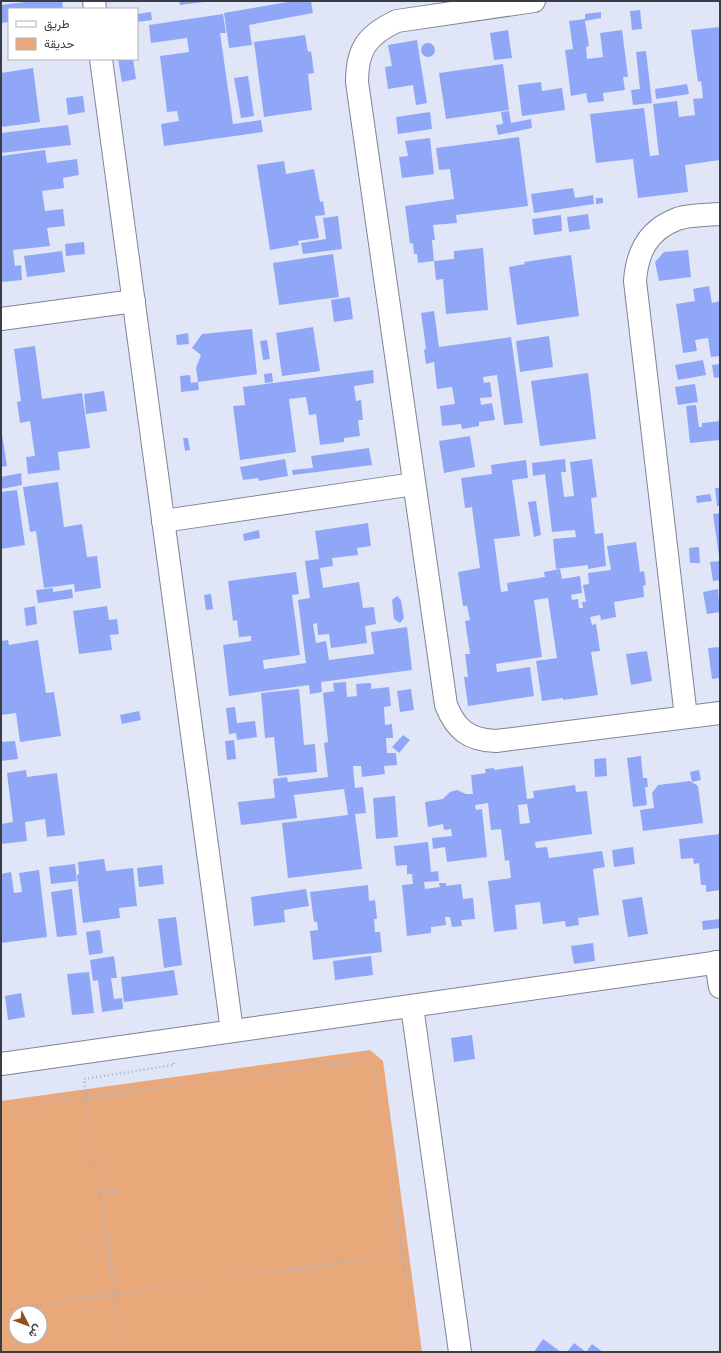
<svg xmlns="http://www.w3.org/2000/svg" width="721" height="1353" viewBox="0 0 721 1353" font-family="Signika,Vazirmatn,sans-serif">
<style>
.green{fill:#e8a87a;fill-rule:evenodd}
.building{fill:#90a7f8;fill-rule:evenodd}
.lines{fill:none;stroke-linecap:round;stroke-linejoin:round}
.minor-casing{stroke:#7f8495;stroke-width:24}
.path{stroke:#aaafbe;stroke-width:2.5;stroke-dasharray:1 3;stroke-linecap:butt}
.minor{stroke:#fff;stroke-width:22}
</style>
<rect width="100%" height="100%" fill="#e0e6f8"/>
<path class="green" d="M370,1050L383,1061L422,1352H1V1101ZM16,1313H40V1337H16Z"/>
<g class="building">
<path d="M33,1H62L63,9H9V22L1,23V5Z"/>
<path d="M179,1H204V2L180,5Z"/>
<path d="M294,1H311L313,13L249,25L252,45L229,48L224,13Z"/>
<path d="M640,10L642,29L632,30L630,11Z"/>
<path d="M151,12L152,20L137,22V14Z"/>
<path d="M601,12V18L585,21L589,46L586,47L587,59L603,57L600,33L622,30L628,77H623L625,90L603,93L604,101L588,103L586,93L571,96L565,50L573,49L569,21L585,19V14Z"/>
<path d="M223,14L226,33H220L233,124L261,120L263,132L164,146L161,124L179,121L177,111L167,112L160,56L189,52L187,38L151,43L149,25Z"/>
<path d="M720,27V160L685,165L688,192L638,198L633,159L596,163L590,114L644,108L650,156L659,155L653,104L677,101L679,117L695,115L693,99L703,98L701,81L698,82L691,30Z"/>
<path d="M508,30L512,58L494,60L490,33Z"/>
<path d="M305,35L308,52L311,51L314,73L308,74L312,110L264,117L254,42Z"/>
<path d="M417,40L427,103L416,105L413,85L388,89L385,67L392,66L388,45Z"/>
<circle cx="428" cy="50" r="7"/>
<path d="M646,51L652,103L633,105L631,90L640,89L636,52Z"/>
<path d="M118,59H133L136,79L122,82Z"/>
<path d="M503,64L509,110L446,119L439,73Z"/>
<path d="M33,68L40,122L1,127V73Z"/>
<path d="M248,76L254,116L241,118L234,78Z"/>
<path d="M541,82L542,91L562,88L565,110L522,116L518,85Z"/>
<path d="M687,84L689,94L656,99L655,89Z"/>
<path d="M83,96L85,112L68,115L66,98Z"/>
<path d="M509,111L511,123L531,119L532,128L498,135L496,125L503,124L501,112Z"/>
<path d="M430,112L432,129L398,134L396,117Z"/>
<path d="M68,125L71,145L1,153V133Z"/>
<path d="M519,137L528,206L456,215L457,223L433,225L435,240H432L434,261L418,263L417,254H414L413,243L410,244L405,206L454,199L450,169L439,170L436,148Z"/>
<path d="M430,138L434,174L402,178L399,157L408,156L405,141Z"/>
<path d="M45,150L47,163L77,159L79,175L63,178L64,188L42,191L45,211L63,209L65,226L47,228L50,246L13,250L15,266L21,265L22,280L2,282L1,156Z"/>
<path d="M284,161L286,174L314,169L320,202L323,201L325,215L315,216L319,238L298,241L299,245L270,250L257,165Z"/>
<path d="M573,188L575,198L593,195L594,204L534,213L531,194Z"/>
<path d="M596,198H603V203L596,204Z"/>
<path d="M588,214L590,229L569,232L567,217Z"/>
<path d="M561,215L562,231L534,235L532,219Z"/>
<path d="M338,216L342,249L303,254L301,243L326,239L323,218Z"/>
<path d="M84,242L85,254L66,256L65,244Z"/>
<path d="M483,248L488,310L446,314L443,279L436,280L434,261L454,259V251Z"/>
<path d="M688,250L691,277L659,281L655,262L664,252Z"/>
<path d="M62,251L65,272L27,277L24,256Z"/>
<path d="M333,254L339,297L279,305L273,263Z"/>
<path d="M571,255L579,316L517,325L509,267L525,264L524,262Z"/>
<path d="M709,286L712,303L720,301V356L711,357L708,338L695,340L697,351L683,353L676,304L695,301L693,289Z"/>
<path d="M350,297L353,319L334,322L331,300Z"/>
<path d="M434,311L439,347L511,337L523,423L504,425L497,375L483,377L484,383L490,382L492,397L480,398L481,405L492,403L495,420L479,422V426L462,429L461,424L442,426L440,406L455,404L452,387L437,389L434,362L426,364L424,350L426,349L421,313Z"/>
<path d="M313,327L320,371L282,376L276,333Z"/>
<path d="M252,329L257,374L198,382L196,368L201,355L192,348L202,334Z"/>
<path d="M188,333L189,344L177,345L176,335Z"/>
<path d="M549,336L553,367L520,372L516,341Z"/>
<path d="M267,340L270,359L263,360L260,341Z"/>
<path d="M35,346L42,399L82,393L90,448L58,452L60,470L28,474L26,457L35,456L30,421L20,423L17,402L21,401L14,349Z"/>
<path d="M703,360L706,375L678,380L675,365Z"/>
<path d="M720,364V377L714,378L712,365Z"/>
<path d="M373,370L374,383L354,386L356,401L361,400L363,420H358L360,436L344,438V442L320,445L316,414L309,415L306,397L289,399L296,452L240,460L233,406L245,405L243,387Z"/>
<path d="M272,373L273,382L265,383L264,374Z"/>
<path d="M588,373L596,439L540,446L531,381Z"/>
<path d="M190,375L191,383L198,382L199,390L181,392L180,376Z"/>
<path d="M695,384L698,402L678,405L675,387Z"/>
<path d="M104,391L107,411L86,414L84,394Z"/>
<path d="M696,405L699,427H702V423L720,421V440L690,443L686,406Z"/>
<path d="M1,428L7,466L1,467Z"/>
<path d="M470,436L475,467L444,473L439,441Z"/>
<path d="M183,438H188L190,450L185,451Z"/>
<path d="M369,448L372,465L293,475L292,470L313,468L311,456Z"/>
<path d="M285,459L288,476L259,481L258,478L243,480L240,467Z"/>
<path d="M565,459L566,472H561L564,497L574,496L570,462L592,459L597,497L591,498L595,534L603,533L606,566L588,569V565L556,569L553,539L576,537L575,530L552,532L545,474L533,476L532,463Z"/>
<path d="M526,460L528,478L512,480L520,536L494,539L501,592L508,591L507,583L545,577L544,572L560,569L562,579L580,576L582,593L571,595L572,600L578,599L579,608H583L582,602H586L583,585L589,584L588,573L611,570L607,546L636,542L640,572L644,571L646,585L643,586L644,597L614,602L616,617L601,620L600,615L590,617L592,625L596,624L600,651L591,652L598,695L563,700V698L542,701L536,661L557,658L548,598L534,600L542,657L496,664L497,672L530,667L534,696L468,706L464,677H468L465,654H470L465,621L470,620L467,606H463L458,572L480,568L472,507L465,508L461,478L492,474L491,465Z"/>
<path d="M21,473L22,485L1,489V477Z"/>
<path d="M58,482L64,527L82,524L87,557L97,556L101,588L75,592L74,584L44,588L36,531L30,532L23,487Z"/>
<path d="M715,488H720V506H717Z"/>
<path d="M17,490L25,545L1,549V492Z"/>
<path d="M710,494L712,501L697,503L696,496Z"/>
<path d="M536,501L541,535L534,537L528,502Z"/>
<path d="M720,513V556H719L713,514Z"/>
<path d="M368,523L371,546L357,548L358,555L332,558L333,566L320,568L323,588L359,582L363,608L374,607L376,624L365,626L367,643L331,648L329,634L318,635L317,623L313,624L316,643L326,641L329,660L374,654L371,632L407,627L412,670L321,682L322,692L310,694L309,685L229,696L223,645L251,641V636L239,637L237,620L233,621L228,581L296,572L299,594L292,595L300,655L263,660L264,669L306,663L298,600L310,598L305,561L319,559L315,531Z"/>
<path d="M259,530L260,538L244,541L243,534Z"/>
<path d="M699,547L700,563H690L689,548Z"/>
<path d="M720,561V580L713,581L710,562Z"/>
<path d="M53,588V592L72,589L73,598L38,603L36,590Z"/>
<path d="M718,589L720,612L707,614L703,592Z"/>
<path d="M211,594L213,609L206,610L204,595Z"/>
<path d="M397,596L401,600L404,618L400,623L394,619L392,600Z"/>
<path d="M35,606L37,624L26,626L24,608Z"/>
<path d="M107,606L109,620L117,619L119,634L110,635L112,650L79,654L73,611Z"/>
<path d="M8,640L9,645L38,640L46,693L54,692L61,736L20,742L16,713L1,715V641Z"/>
<path d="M720,647V678L712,679L708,648Z"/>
<path d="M647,651L652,681L631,685L626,654Z"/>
<path d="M346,682L347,697L357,696L356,684L371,683V689L389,687L391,706L384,707L385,725L392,724L393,738H386L387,753H396L397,765L384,766L385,774L362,777L361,766H353L355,788L363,787L366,813L355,814L362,869L288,878L282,823L348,815L344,789L294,795L297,818L241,825L238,802L275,798L273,779L287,777L288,782L328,777L324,743L328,742L323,693L334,691L333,683Z"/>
<path d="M299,689L304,745L315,744L317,772L278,776L274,737L265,738L261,693Z"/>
<path d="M411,689L414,710L400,712L397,691Z"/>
<path d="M235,707L237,723L255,721L257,737L237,740L236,733L229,734L226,708Z"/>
<path d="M139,711L141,720L122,724L120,715Z"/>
<path d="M403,735L410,740L399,753L392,747Z"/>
<path d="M234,740L236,759L227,760L225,741Z"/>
<path d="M15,741L18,759L1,761V742Z"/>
<path d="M641,756L643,778H647L648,787H645L647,805L633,807L627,758Z"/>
<path d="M606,758L607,776L595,777L594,759Z"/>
<path d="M523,766L527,799L534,798L533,791L575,785L576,792L587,791L592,834L535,842L536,848L547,847L549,858L602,851L605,867L593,869L599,915L578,918L579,925L566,927L565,921L543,924L540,902L515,905L517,929L494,932L488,881L511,878L509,860L505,861L501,829L491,830L488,803L475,805L476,810L482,809L487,857L447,862L445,847L433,849L432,838L452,836L451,829L444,830L443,824L428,827L425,802L443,799L450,792L457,790L466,794H473L471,775L486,773L485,769L494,768V770ZM527,804L530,823L520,824L518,805Z"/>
<path d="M26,770L27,777L57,773L65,835L47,837L45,819L25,822L27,841L1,844V824L13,822L7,773Z"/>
<path d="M699,770L701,780L692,782L690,772Z"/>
<path d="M690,781L698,786L703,823L643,831L640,810L654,808L652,793L658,785Z"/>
<path d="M395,796L398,837L376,839L373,798Z"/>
<path d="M720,834V890L706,892V885H701L699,863L694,864L693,858L681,859L679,839Z"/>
<path d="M428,842L431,872L438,871L439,881L424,882L425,889L440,887L439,883H446V886L461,884L463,899L473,898L475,919L461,920L462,926L452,927L450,917H445L446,925L431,927V933L407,936L402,885L413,884L412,874H407V865L396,866L394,846Z"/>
<path d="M633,847L635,864L614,867L612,850Z"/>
<path d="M104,859L106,871L133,868L137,906L119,908L120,918L83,923L77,875L79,874L78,862Z"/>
<path d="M75,864L77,881L51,884L49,867Z"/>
<path d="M162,865L164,884L139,887L137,868Z"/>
<path d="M39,870L47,937L1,943V874L11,872L14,893L22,892L19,873Z"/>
<path d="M368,885L369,901L375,900L377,919H374L375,932H380L382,952L313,960L310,931L318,930L317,922H314L310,892Z"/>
<path d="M72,889L77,935L57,937L51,892Z"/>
<path d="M306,889L309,906L284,910L285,922L254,926L251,897Z"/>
<path d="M642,897L648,934L628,937L622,900Z"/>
<path d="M176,917L182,965L164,968L158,919Z"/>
<path d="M720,919V928L703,930L702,921Z"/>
<path d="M100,930L103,953L89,955L86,932Z"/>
<path d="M593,943L595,961L574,964L571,946Z"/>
<path d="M114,956L117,978H111L114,999L122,998L123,1009L102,1012L98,980L93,981L90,960Z"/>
<path d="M371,956L373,975L335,980L333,961Z"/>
<path d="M174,970L178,995L124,1002L121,977Z"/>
<path d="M89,972L94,1013L72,1015L67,974Z"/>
<path d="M21,993L25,1017L8,1020L5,996Z"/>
<path d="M472,1035L475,1059L454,1062L451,1038Z"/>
<path d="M543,1339L561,1352H534Z"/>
<path d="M574,1343L586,1352H567Z"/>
<path d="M592,1344L603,1352H586Z"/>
</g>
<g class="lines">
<g class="minor-casing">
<g id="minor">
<path d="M94,1L95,9"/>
<path d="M534,1L397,21C367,35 357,49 357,82L446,705C456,730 469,740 496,741L720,713"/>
<path d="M101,59L232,1031"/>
<path d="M1,319L134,301"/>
<path d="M163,521L414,484"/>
<path d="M686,717L635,281C637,252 648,230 677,219C689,215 707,215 720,214"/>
<path d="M716,962L720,987"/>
<path d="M412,1006L460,1352"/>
<path d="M1,1064L720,962"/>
</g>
</g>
<g class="path">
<path d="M1,1109L361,1060L371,1063L376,1070L416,1352"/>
<path d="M69,1167L96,1163"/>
<path d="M100,1194L123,1190"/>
<path d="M79,1235L106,1232"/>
<path d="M335,1241L338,1263"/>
<path d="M1,1310L403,1254"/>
<path d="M123,1352L84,1079L174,1065L173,1060"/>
</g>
<use href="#minor" class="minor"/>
</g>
<rect width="721" height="1353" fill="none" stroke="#3a3c43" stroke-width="4"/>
<rect x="8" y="8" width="130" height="52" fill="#ffffff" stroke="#b0b1b4"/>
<rect x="16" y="21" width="20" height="6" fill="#ffffff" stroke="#b0b1b4"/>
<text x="44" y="28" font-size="12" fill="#3a3c43">طريق</text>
<rect x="16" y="38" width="20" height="12" fill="#e8a87a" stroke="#b0b1b4"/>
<text x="44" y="48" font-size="12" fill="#3a3c43">حديقة</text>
<g transform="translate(28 1325) rotate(132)"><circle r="19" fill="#ffffff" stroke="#b0b1b4"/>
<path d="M0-3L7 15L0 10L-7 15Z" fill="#905019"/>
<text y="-6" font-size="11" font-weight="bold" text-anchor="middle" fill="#3a3c43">ش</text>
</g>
</svg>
